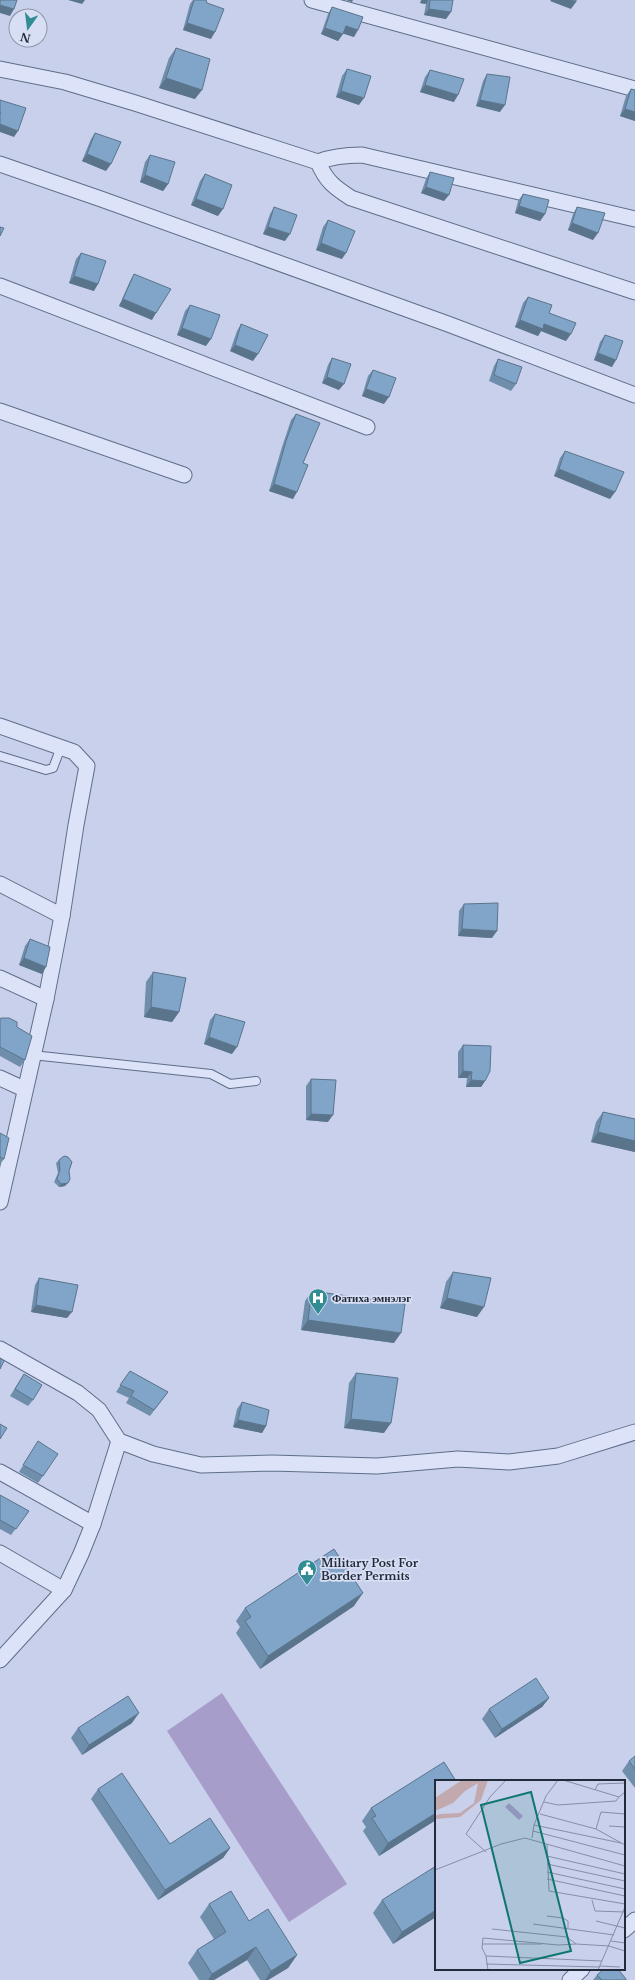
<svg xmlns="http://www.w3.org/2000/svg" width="635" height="1980" viewBox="0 0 635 1980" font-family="'Libre Baskerville',serif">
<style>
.green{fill:#a69dca}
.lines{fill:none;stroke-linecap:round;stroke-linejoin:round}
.lane-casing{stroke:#5e6e88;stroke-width:10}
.street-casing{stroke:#5e6e88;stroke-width:17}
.lane{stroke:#dce2f7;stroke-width:8}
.street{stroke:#dce2f7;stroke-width:15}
.wall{fill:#6f8eac}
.shaded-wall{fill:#5a748c}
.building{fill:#81a5c8;stroke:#5a748c}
.labels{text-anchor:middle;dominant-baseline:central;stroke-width:3.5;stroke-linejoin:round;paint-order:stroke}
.poi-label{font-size:11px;font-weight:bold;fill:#212b39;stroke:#d8def4;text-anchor:start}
.inset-road{fill:none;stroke:#868ea4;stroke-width:1}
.view{fill:#0f766e;fill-opacity:0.15;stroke:#0f766e;stroke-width:2}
.inset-edge{fill:none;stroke:#212b39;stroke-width:2}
</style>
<rect width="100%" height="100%" fill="#c9d0ec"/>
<path class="green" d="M222,1693L347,1884L289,1922L167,1731Z"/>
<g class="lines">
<g class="lane-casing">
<g id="lane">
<path d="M0,756L46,770L53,768L61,747"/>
<path d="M32,1055L211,1074L230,1084L256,1081"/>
</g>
</g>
<g class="street-casing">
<g id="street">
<path d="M312,0L635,89"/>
<path d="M0,69L65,82L135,103L318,162C326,181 334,187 351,198L635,292"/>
<path d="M318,162C333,156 346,155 362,155L635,219"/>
<path d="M0,164L101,199L448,324L635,395"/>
<path d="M0,286L367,427"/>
<path d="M0,411L184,475"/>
<path d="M0,726L74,752L87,766L76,825L62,916L46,999L0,1202"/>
<path d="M0,884L62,916"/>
<path d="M0,978L46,999"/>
<path d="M0,1078L24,1089"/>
<path d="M0,1349L78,1393L99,1410L119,1441L153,1454L201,1465L272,1463L377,1466L458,1459L509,1462L558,1456L635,1432"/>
<path d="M0,1472L93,1524"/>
<path d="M0,1553L64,1590"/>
<path d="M0,1660L64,1590L81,1554L93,1524L119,1441"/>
<path d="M624,1930L635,1920"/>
<path d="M570,1980L582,1969"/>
</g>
</g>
<use href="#lane" class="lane"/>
<use href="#street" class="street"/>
</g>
<g class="wall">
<path d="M193,0H206L211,39L183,30L190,4Z"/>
<path d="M421,0H453L446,19L424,15L426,4L420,3Z"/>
<path d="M332,7L354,37L343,33L338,41L321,34L328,14Z"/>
<path d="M176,48L195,99L159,88L169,58Z"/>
<path d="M347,69L359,105L336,97L342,76Z"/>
<path d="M430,70L454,102L420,92L425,77Z"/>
<path d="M487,74L500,112L476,106L483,81Z"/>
<path d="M631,89L635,90V121L620,116L626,96Z"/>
<path d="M95,133L106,171L82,161L91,139Z"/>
<path d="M150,155L168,184L163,191L140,182L145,162Z"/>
<path d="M430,172L444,201L421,193L426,179Z"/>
<path d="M205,174L218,216L191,205L200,181Z"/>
<path d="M523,194L545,214L540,221L515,213L518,201Z"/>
<path d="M274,207L285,241L263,234L270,214Z"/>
<path d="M577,207L593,240L568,230L573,214Z"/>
<path d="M328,220L342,259L316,250L323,227Z"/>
<path d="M81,253L94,291L69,283L76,259Z"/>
<path d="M134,274L152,320L119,306L130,281Z"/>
<path d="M528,297L549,313L566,341L541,331L538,336L515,327L523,303Z"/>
<path d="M190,305L206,346L177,335L185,311Z"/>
<path d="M241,324L253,361L230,351L237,331Z"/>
<path d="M605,335L612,367L594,360L600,342Z"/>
<path d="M332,358L339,390L322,383L328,365Z"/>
<path d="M498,359L516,384L511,391L489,381L494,366Z"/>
<path d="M373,370L384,404L362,396L368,376Z"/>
<path d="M296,414L303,463L293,499L269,491L282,447L291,420Z"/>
<path d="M565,451L610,499L554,476L560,458Z"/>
<path d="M464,904L492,938L458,936L459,911Z"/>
<path d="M30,939L42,974L19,965L25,946Z"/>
<path d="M153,972L179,1012L172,1022L144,1017L146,982Z"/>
<path d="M215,1014L232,1054L204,1044L210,1020Z"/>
<path d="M0,1019L17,1027L25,1060L20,1067L0,1056Z"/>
<path d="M463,1045L485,1081L481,1087H466L467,1078H458V1052Z"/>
<path d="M311,1079L328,1122L306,1120V1086Z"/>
<path d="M603,1112L635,1119V1152L591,1142L596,1122Z"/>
<path d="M0,1133L4,1159L0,1164Z"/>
<path d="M59,1160L69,1171L65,1186L59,1187L54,1182L58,1173L56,1163Z"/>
<path d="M453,1272L477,1317L440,1308L446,1282Z"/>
<path d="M39,1278L67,1318L31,1312L35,1285Z"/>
<path d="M312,1291L394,1343L301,1330L305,1301Z"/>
<path d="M130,1371L168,1392L150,1416L126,1403L129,1398L116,1392Z"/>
<path d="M356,1373L384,1433L344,1428L349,1383Z"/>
<path d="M24,1374L33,1400L28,1406L10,1396Z"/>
<path d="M242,1402L266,1426L262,1433L233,1427L237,1409Z"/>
<path d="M38,1441L43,1476L38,1483L19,1472Z"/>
<path d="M0,1495L29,1511L11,1535L0,1529Z"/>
<path d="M354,1606L260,1669L236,1633L240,1627L236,1621L245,1608Z"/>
<path d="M549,1698L542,1707L495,1738L482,1719L489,1709Z"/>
<path d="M132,1723L82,1755L71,1738L78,1728Z"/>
<path d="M635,1756V1788L622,1771L629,1761Z"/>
<path d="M436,1781V1820L379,1856L363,1831L366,1827L362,1821L371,1808Z"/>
<path d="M98,1789L170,1844L230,1848L223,1858L158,1900L91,1799Z"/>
<path d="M382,1900L436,1917L393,1944L373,1913Z"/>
<path d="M209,1904L249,1921L297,1955L288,1968L268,1980H260L247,1960L214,1980H199L188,1963L197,1950L214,1939L200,1917Z"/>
<path d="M597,1975L626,1980H593Z"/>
</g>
<g class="shaded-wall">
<path d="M68,0H85L82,4Z"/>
<path d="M346,0H353L352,2Z"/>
<path d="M422,0H428L426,4L420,3Z"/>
<path d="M551,0H570L576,2L571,9L550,1Z"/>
<path d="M0,5L14,9L10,16L0,13Z"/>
<path d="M429,9L451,12L446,19L424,15Z"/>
<path d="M187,23L215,32L211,39L183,30Z"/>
<path d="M346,26L358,30L354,37L341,33Z"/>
<path d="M325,28L343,34L338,41L321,34Z"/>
<path d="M166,78L202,90L195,99L159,88Z"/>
<path d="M425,85L458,95L454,102L420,92Z"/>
<path d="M341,91L364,98L359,105L336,97Z"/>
<path d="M480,100L505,105L500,112L476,106Z"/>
<path d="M625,109L635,112V121L620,116Z"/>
<path d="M0,124L18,131L14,137L0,132Z"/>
<path d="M87,154L111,164L106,171L82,161Z"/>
<path d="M145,175L168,184L163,191L140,182Z"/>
<path d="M426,187L449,195L444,201L421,193Z"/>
<path d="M196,199L223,209L218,216L191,205Z"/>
<path d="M519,206L545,214L540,221L515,213Z"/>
<path d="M572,223L598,233L593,240L568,230Z"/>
<path d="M268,227L290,234L285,241L263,234Z"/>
<path d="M321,243L346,253L342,259L316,250Z"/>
<path d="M74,276L98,284L94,291L69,283Z"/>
<path d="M123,299L156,313L152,320L119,306Z"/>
<path d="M520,320L544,324L571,334L566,341L541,331L538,336L515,327Z"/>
<path d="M182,328L211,339L206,346L177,335Z"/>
<path d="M235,345L258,354L253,361L230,351Z"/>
<path d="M598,353L616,360L612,367L594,360Z"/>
<path d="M327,377L344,384L339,390L322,383Z"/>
<path d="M366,389L389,397L384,404L362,396Z"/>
<path d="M559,469L615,492L610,499L554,476Z"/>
<path d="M274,484L297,492L293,499L269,491Z"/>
<path d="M462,929L497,931L492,938L458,936Z"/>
<path d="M24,958L46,967L42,974L19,965Z"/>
<path d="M151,1007L179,1012L172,1022L144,1017Z"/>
<path d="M209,1037L237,1047L232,1054L204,1044Z"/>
<path d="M463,1071L472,1072L467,1078H458Z"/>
<path d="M471,1080L485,1081L481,1087H466Z"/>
<path d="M311,1114L333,1115L328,1122L306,1120Z"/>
<path d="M598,1132L635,1141V1152L591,1142Z"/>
<path d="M68,1183L65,1186L59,1187L61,1184Z"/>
<path d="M447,1298L484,1307L477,1317L440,1308Z"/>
<path d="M36,1305L72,1312L67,1318L31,1312Z"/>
<path d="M308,1320L401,1333L394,1343L301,1330Z"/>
<path d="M351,1419L391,1423L384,1433L344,1428Z"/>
<path d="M238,1420L266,1426L262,1433L233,1427Z"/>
<path d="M363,1593L354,1606L260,1669L268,1656Z"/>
<path d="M549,1698L542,1707L495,1738L502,1729Z"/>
<path d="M139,1713L132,1723L82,1755L89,1745Z"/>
<path d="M436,1813V1820L379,1856L388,1843Z"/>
<path d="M230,1848L223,1858L158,1900L165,1890Z"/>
<path d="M436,1910V1917L393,1944L402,1932Z"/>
<path d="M256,1947L247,1960L214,1980H208L212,1974Z"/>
<path d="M297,1955L288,1968L268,1980H265L271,1971Z"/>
</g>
<g class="building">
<path d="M0,0H17L14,9L0,5Z"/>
<path d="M194,0H206L207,3L224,9L215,32L187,23Z"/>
<path d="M430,0H453L451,12L429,9Z"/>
<path d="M570,0H576V2Z"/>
<path d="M332,7L363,17L358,30L346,26L343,34L325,28Z"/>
<path d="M176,48L210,59L202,90L166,78Z"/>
<path d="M347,69L371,76L364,98L341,91Z"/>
<path d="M430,70L464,79L458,95L425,85Z"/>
<path d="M487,74L510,77L505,105L480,100Z"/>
<path d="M631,89L635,90V112L625,109Z"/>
<path d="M0,100L26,108L18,131L0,124V115L1,113L0,112Z"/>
<path d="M95,133L121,142L111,164L87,154Z"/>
<path d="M150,155L175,162L168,184L145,175Z"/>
<path d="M430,172L454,178L449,195L426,187Z"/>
<path d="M205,174L232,185L223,209L196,199Z"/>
<path d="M523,194L549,200L545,214L519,206Z"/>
<path d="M274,207L297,215L290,234L268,227Z"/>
<path d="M577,207L605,213L598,233L572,223Z"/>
<path d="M328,220L355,231L346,253L321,243Z"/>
<path d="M0,227L4,228L0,236Z"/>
<path d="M81,253L106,261L98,284L74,276Z"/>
<path d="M134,274L171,289L156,313L123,299Z"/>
<path d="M528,297L552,305L549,313L576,323L571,334L544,324L543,329L520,320Z"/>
<path d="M190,305L220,315L211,339L182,328Z"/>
<path d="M241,324L268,335L258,354L235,345Z"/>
<path d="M605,335L623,341L616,360L598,353Z"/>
<path d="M332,358L351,364L344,384L327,377Z"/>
<path d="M498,359L522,367L516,384L494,375Z"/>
<path d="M373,370L396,378L389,397L366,389Z"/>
<path d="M296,414L320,423L303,463L308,465L297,492L274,484L286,441Z"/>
<path d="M565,451L624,472L615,492L559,469Z"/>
<path d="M498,903L497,931L462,929L464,904Z"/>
<path d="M30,939L50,947L46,967L24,958Z"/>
<path d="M153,972L186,978L179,1012L151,1007Z"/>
<path d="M215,1014L245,1022L237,1047L209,1037Z"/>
<path d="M1,1018H9L17,1022V1027L32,1036L25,1060L0,1047V1019Z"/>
<path d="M463,1045L491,1046L490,1071L485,1081L471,1080L472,1072L463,1071Z"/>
<path d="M311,1079L336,1080L333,1115L311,1114Z"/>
<path d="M603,1112L635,1119V1141L598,1132Z"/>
<path d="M0,1133L9,1138L4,1159L0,1157Z"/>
<path d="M64,1156L68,1157L72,1162L69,1171L70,1179L68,1183L61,1184L57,1179L60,1170L59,1160Z"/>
<path d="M453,1272L491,1278L484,1307L447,1298Z"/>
<path d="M39,1278L78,1285L72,1312L36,1305Z"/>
<path d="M312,1291L405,1304L401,1333L308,1320Z"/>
<path d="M0,1358L4,1361L0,1369Z"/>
<path d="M130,1371L168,1392L154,1410L131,1396L134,1391L120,1385Z"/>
<path d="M356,1373L398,1378L391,1423L351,1419Z"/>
<path d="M24,1374L42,1385L33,1400L15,1389Z"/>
<path d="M242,1402L269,1410L266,1426L238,1420Z"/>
<path d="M0,1424L7,1428L0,1439Z"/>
<path d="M38,1441L58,1454L43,1476L23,1465Z"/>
<path d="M0,1495L29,1511L16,1529L0,1520Z"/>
<path d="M334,1549L363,1593L268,1656L245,1621L251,1617L245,1608Z"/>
<path d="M536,1678L549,1698L502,1729L489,1709Z"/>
<path d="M128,1696L139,1713L89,1745L78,1728Z"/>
<path d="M635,1756V1769L629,1761Z"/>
<path d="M444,1762L456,1781H436V1813L388,1843L372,1818L376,1816L371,1808Z"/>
<path d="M122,1773L170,1844L210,1818L230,1848L165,1890L98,1789Z"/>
<path d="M436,1866V1910L402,1932L382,1900Z"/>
<path d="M231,1891L249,1921L268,1909L297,1955L271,1971L256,1947L212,1974L197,1950L226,1932L209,1904Z"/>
<path d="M604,1969H618L626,1979V1980H602L597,1975Z"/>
</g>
<defs>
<g id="hospital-pin" transform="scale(1)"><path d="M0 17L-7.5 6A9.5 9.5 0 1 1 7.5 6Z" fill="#328c94" stroke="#d8def4"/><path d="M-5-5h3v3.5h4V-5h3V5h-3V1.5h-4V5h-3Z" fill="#fff"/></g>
<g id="civic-pin" transform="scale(1)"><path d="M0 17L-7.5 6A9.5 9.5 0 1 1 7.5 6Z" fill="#328c94" stroke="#d8def4"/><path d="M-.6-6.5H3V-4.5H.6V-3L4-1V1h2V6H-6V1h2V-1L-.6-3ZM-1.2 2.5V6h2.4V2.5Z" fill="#fff"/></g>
</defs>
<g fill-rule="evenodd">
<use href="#hospital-pin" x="318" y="1298"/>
<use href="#civic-pin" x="307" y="1569"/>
</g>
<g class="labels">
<g class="poi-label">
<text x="332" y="1298">Фатиха эмнэлэг</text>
<text x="321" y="1563">Military Post For<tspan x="321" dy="13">Border Permits</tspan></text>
</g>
</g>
<g transform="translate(435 1780)">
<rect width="190" height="190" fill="#c9d0ec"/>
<path d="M74,23L88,36L84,40L70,27Z" fill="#a69dca"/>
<path d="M27,0H53L46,20L25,37L0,39V36L5,34L25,33L39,23L43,3L30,11L18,23L0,31V18Z" fill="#c1a9ae"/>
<path class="inset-road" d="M128,0L184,17L190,12M160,10L163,4L190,3M109,22L123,25L181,21L184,17M105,34L161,49M190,34L166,32L161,49L190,65M190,34V49M99,45L186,63M174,46L190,47M98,51L190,75M97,58L99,45L111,16L123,0M112,64L114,111L190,124M51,72L31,54L55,17L71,0M112,76L190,94M112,84L190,101M0,90L66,64L90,58L190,86M112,92L190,109M112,99L190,116M157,120L160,131L190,132M112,136L128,138L133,141V148M161,141L190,148M98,144L179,155M57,149L132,157L141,164L174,166L190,171M176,161L190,163M47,164H107M51,176L167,181M51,184L165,187M165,186L185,187M53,190L51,176L47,168L48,158L123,165L141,164M163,190L190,127"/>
<path class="view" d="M96,12L136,171L85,183L46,25Z"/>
<rect width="190" height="190" class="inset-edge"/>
</g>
<g transform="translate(28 28) rotate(194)"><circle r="19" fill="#d8def4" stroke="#8f96a9"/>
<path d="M0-3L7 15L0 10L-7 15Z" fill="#328c94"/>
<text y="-6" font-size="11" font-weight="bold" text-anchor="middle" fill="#212b39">N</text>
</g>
</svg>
